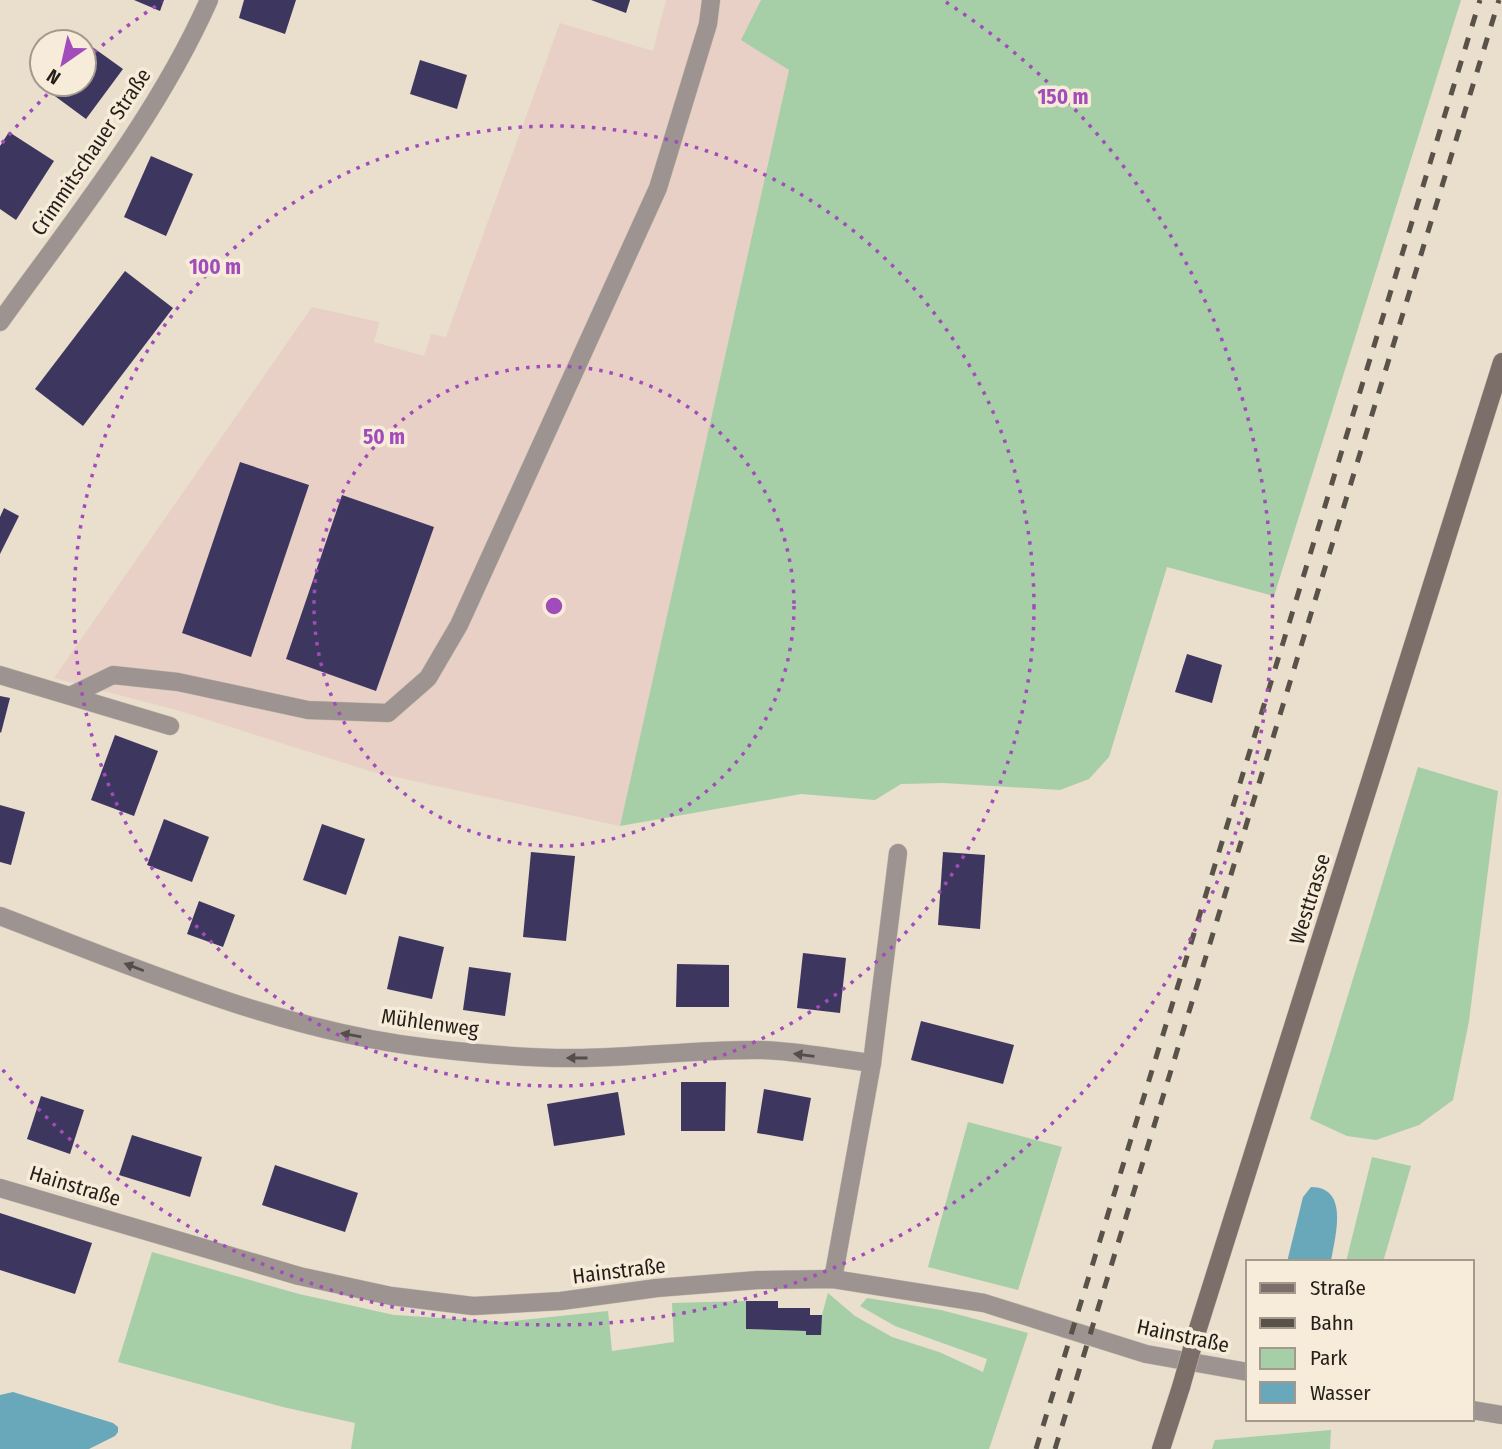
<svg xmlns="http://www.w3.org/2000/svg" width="1502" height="1449" font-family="'Fira Sans Condensed',sans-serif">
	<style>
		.industrial { fill: #e8d0c7 }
		.green { fill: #a6cea7 }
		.water { fill: #69a8ba }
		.building { fill: #3d3760 }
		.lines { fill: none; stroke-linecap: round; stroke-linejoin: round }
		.service-casing { stroke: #c6bcac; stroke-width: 19 }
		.minor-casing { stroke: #c6bcac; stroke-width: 19 }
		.tertiary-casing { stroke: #c6bcac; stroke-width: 19 }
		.secondary-casing { stroke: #c6bcac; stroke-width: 19 }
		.service { stroke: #9d9390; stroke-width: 18 }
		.minor { stroke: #9d9390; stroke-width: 18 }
		.tertiary { stroke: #9d9390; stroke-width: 18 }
		.secondary { stroke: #7c6f6a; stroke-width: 18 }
		.rail { stroke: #595249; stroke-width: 5; stroke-dasharray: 12 12; stroke-linecap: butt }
		.secondary-bridge-casing { stroke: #c6bcac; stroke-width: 19; stroke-linecap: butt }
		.secondary-bridge { stroke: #7c6f6a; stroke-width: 18 }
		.oneway { fill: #544d49 }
		.ring { fill: none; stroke: #a14cba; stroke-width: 3.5; stroke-dasharray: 3.5 7 }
		.labels { text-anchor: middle; stroke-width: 7; stroke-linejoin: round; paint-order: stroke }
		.street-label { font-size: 21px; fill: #241f19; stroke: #f7ebd9 }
		.centre { fill: #a14cba; stroke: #f7ebd9; stroke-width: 3.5 }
		.ring-label { font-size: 21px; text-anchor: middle; font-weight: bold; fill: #a14cba; stroke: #f7ebd9; stroke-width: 7; stroke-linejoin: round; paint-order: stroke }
	</style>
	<rect width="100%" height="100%" fill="#eadecc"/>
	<path class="industrial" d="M 666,0 L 761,0 L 742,40 L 789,70 L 620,826 L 373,772 L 180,711 L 54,678 L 312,307 L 379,322 L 374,342 L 424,356 L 431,334 L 446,337 L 560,23 L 653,51 Z"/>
	<g class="green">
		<path d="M 761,0 L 1461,0 L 1274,596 L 1167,567 L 1109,757 L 1089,779 L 1060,790 L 943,783 L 901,784 L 875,800 L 801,794 L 620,826 L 789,70 L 741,40 Z"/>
		<path d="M 1418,767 L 1498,791 L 1469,1021 L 1453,1100 L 1419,1125 L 1376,1140 L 1347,1136 L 1310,1119 Z"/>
		<path d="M 968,1122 L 1062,1147 L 1018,1290 L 928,1267 Z"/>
		<path d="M 1372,1157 L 1411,1166 L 1383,1262 L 1346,1262 Z"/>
		<path d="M 152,1252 L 299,1294 L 394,1315 L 502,1322 L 608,1311 L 612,1351 L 674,1342 L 672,1303 L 746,1301 L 746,1329 L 806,1331 L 822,1315 L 828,1293 L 855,1316 L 892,1337 L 939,1352 L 983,1372 L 987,1359 L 895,1326 L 860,1306 L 867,1298 L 941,1310 L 1028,1333 L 989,1449 L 351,1449 L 355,1423 L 283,1407 L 118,1362 Z"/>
		<path d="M 1331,1430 L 1330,1449 L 1212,1449 L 1215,1440 Z"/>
	</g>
	<g class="water">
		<path d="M 1311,1187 C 1350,1187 1335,1237 1331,1262 L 1287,1262 L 1303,1197 Z"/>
		<path d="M 13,1392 L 113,1423 L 118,1427 L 118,1432 L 115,1436 L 89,1449 L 0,1449 L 0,1395 Z"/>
	</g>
	<g class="building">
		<path d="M 134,0 L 164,0 L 160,11 Z"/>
		<path d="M 244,0 L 296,0 L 285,34 L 239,18 Z"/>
		<path d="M 591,0 L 630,0 L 626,13 Z"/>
		<path d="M 84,41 L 123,69 L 86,119 L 48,91 L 53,84 L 84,84 Z"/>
		<path d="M 420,60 L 467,75 L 457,109 L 410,94 Z"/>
		<path d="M 9,132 L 54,161 L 16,220 L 0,209 L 0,146 Z"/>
		<path d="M 151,156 L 193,174 L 166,236 L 124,217 Z"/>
		<path d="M 125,271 L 173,308 L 83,426 L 35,389 Z"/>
		<path d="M 240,462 L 309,485 L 251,657 L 182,633 Z"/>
		<path d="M 342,495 L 434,527 L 376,691 L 286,659 Z"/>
		<path d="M 4,508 L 19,516 L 0,554 L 0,517 Z"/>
		<path d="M 1187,654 L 1222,665 L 1212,703 L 1175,692 Z"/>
		<path d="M 0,696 L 10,698 L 1,733 L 0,732 Z"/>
		<path d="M 115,735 L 158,751 L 134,816 L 91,800 Z"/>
		<path d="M 0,805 L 25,812 L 11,865 L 0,862 Z"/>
		<path d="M 164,819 L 209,837 L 192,882 L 147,865 Z"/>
		<path d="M 322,824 L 365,839 L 346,895 L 303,880 Z"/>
		<path d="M 531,852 L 575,856 L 566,941 L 523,937 Z"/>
		<path d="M 943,852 L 985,855 L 980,929 L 938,925 Z"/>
		<path d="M 199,901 L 235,915 L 223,947 L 187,934 Z"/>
		<path d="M 399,936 L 444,947 L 432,999 L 387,989 Z"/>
		<path d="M 803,953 L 846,958 L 840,1013 L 797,1008 Z"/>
		<path d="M 677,964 L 729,965 L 729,1007 L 676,1007 Z"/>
		<path d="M 469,967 L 511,973 L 505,1016 L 463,1010 Z"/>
		<path d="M 921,1021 L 1014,1045 L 1003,1084 L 911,1060 Z"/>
		<path d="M 681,1082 L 726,1082 L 725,1131 L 681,1131 Z"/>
		<path d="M 764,1089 L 811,1098 L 803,1141 L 757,1133 Z"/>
		<path d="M 618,1092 L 625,1135 L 554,1146 L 547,1104 Z"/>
		<path d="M 41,1096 L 84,1110 L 70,1154 L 27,1139 Z"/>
		<path d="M 132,1135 L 202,1157 L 190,1197 L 119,1175 Z"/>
		<path d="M 275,1165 L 358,1193 L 345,1232 L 262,1205 Z"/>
		<path d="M 0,1213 L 92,1243 L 75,1294 L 0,1270 Z"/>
		<path d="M 746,1301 L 778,1301 L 778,1308 L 810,1308 L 810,1315 L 822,1315 L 821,1335 L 806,1335 L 806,1331 L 746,1329 Z"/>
	</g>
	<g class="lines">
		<g class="service-casing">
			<g id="service">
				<path d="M 0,675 L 170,726"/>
				<path d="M 72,695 L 113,675 L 178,682 L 308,710 L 388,713 L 428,678 L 459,625 L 658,188 L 708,24 L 711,0"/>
			</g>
		</g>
		<g class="minor-casing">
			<g id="minor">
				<path d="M 0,916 C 139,969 280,1031 429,1048 C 479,1054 531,1059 582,1058 C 642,1057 702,1049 762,1050 C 798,1051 836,1059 872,1063"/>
				<path d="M 0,1188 L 299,1276 L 391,1296 L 473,1306 L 561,1301 L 657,1288 L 758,1280 L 833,1279 L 984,1303 L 1146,1354 L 1248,1372"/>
				<path d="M 833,1279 L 872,1063 L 898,853"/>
				<path d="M 1472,1410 L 1502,1415"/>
			</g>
		</g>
		<g class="tertiary-casing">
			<path id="tertiary" d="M 0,322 C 74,219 157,117 209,0"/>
		</g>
		<g class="secondary-casing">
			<g id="secondary">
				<path d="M 1195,1338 L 1502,362"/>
				<path d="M 1161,1449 L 1181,1387"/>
			</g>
		</g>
		<use href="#service" class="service"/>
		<use href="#minor" class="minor"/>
		<use href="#tertiary" class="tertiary"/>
		<use href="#secondary" class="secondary"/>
		<g class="rail">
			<path d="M 1036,1449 L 1480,0"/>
			<path d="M 1055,1449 L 1499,0"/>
		</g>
		<g class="secondary-bridge-casing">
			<path id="secondary-bridge" d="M 1181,1387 L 1195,1338"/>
		</g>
		<use href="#secondary-bridge" class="secondary-bridge"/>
	</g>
	<defs><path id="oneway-solid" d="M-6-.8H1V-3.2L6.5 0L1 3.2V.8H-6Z" transform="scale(1.75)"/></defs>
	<g class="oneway">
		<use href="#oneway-solid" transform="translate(134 967) rotate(-159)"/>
		<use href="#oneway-solid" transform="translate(351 1035) rotate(-170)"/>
		<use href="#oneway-solid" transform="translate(804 1055) rotate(-173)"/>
		<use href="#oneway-solid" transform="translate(577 1058) rotate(-180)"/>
	</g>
	<g class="ring">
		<circle cx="554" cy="606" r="240"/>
		<circle cx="554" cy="606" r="480"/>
		<path d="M2 143A720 720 0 0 1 54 88M86 59A720 720 0 0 1 162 2M946 2A720 720 0 1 1 2 1069"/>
	</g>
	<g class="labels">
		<g class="street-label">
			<text transform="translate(91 152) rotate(-56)" y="7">Crimmitschauer Straße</text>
			<text transform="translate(1310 899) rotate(-73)" y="7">Westtrasse</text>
			<text transform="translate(430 1023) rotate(8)" y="7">Mühlenweg</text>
			<text transform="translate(75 1186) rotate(17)" y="7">Hainstraße</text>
			<text transform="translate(619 1271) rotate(-7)" y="7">Hainstraße</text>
			<text transform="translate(1183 1336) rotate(12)" y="7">Hainstraße</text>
		</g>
	</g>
	<circle cx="554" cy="606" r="10" class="centre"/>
	<g class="ring-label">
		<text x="1063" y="104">150 m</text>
		<text x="215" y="274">100 m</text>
		<text x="384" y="444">50 m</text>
	</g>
	<rect x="1246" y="1260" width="228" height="161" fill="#f7ebd9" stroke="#a3998c" stroke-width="2"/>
	<rect x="1260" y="1283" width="35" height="10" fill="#7c6f6a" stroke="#a3998c" stroke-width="2"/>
	<text x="1310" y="1295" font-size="21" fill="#241f19">Straße</text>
	<rect x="1260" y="1318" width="35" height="10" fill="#595249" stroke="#a3998c" stroke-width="2"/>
	<text x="1310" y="1330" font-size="21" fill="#241f19">Bahn</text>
	<rect x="1260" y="1348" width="35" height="21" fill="#a6cea7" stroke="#a3998c" stroke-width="2"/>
	<text x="1310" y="1365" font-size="21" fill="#241f19">Park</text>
	<rect x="1260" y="1382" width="35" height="21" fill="#69a8ba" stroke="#a3998c" stroke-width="2"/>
	<text x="1310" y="1400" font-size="21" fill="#241f19">Wasser</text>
	<g transform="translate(63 63) rotate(214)"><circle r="33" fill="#f7ebd9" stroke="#a3998c" stroke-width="2"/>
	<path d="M0-5L12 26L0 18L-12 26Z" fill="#a14cba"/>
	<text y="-10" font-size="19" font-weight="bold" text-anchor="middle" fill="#241f19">N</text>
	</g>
</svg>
